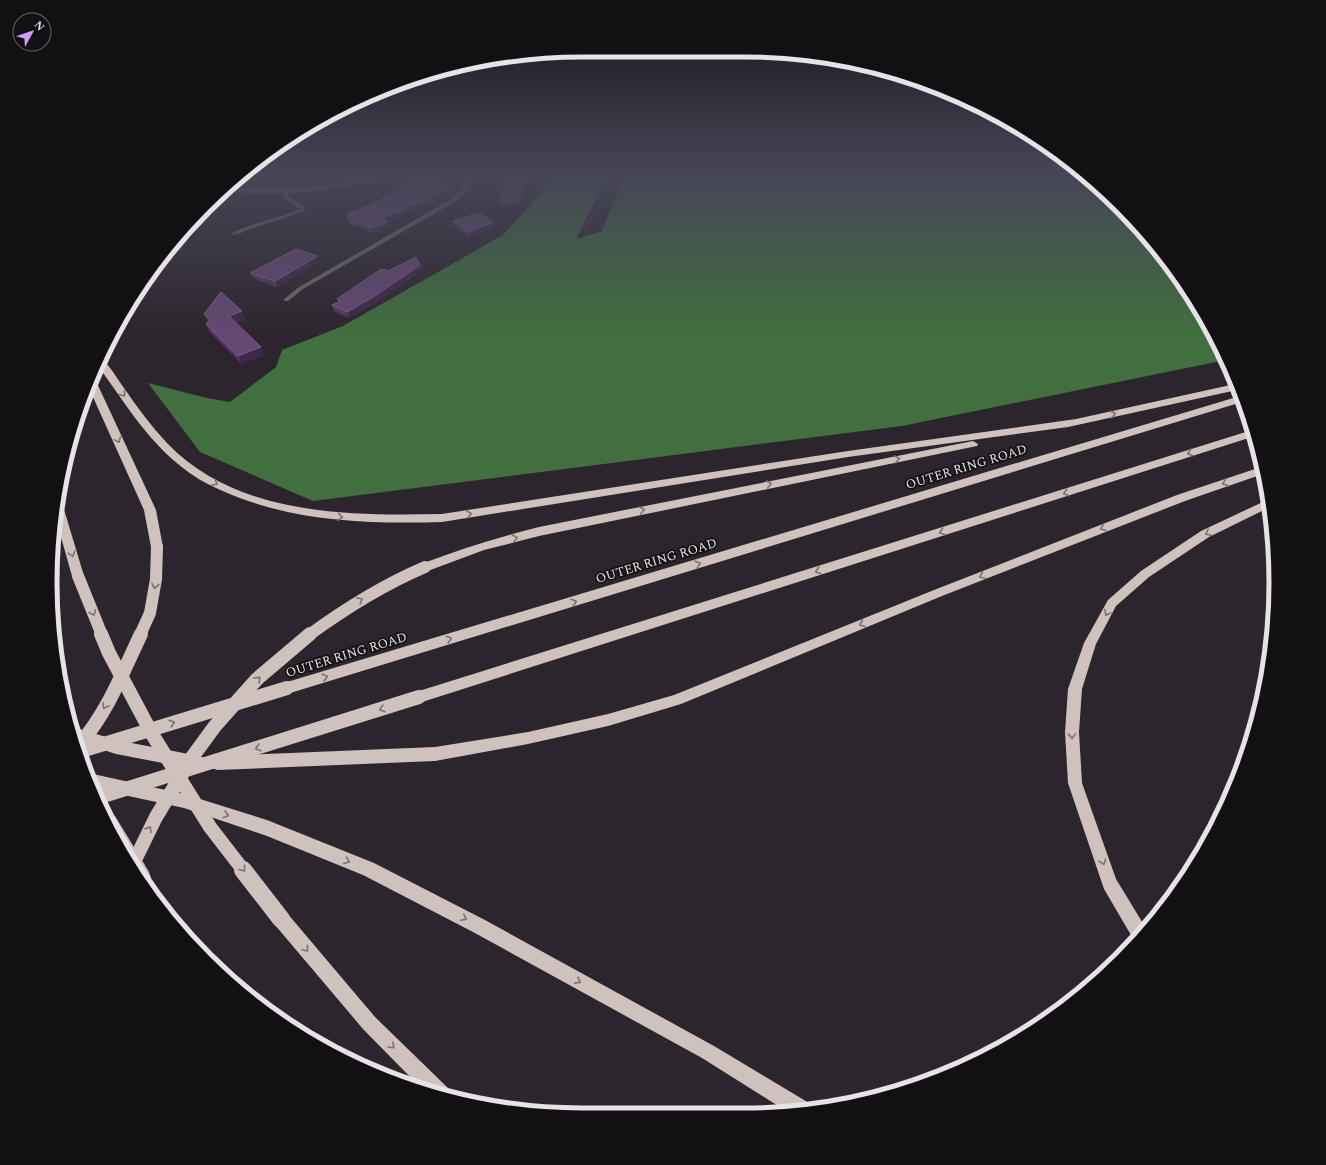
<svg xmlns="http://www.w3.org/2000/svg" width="1326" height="1165" font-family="Spectral,serif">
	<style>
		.forest { fill: #416f3f }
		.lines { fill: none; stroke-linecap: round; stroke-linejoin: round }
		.path { stroke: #686168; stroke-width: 1.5; stroke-dasharray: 1 2; stroke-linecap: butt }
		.lane { fill: #6e6866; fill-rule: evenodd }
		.street { fill: #6e6866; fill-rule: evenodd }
		.highway { fill: #cfc1bc; fill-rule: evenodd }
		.highway-bridge-far2 { stroke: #cfc1bc; stroke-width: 12 }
		.highway-bridge-far1 { stroke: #cfc1bc; stroke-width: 14 }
		.highway-bridge { stroke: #cfc1bc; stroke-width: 18 }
		.wall { fill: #553664 }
		.shaded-wall { fill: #3e2748 }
		.building { fill: #654872; stroke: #796084 }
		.oneway { stroke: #7a7170 }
		.labels { text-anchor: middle; stroke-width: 3.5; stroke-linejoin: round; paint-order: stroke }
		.street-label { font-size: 13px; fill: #e7e2e7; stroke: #131013 }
		.rim { fill: none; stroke: #e7e2e7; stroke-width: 5 }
	</style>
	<rect width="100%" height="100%" fill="#2d252d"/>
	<path class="forest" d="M 558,174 L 608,176 L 576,239 L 602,231 L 623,177 L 637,174 L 1083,174 L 1095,182 L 1166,259 L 1221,347 L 1226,360 L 902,426 L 313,501 L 200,452 L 148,383 L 207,398 L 230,402 L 276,367 L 282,350 L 343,326 L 503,235 Z"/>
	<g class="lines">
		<path class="path" d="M 585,232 L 591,217 L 604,202 L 610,182 L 622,174"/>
		<path class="lane" d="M 283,191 L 287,191 L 289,197 L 305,207 L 304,211 C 287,218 270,222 253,228 C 246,230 239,235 232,235 L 232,233 C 254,222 278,219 300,209 L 285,199 Z"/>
		<g class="street">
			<path d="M 382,174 L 389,174 C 381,179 369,181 360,183 C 317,193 266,197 223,191 L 226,188 C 279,190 331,190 382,174 Z"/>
			<path d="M 463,174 L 469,174 C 473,188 463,196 453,203 L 303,289 L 288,301 L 284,301 L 284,299 L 299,287 L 453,198 C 461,191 467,185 463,174 Z"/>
		</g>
		<g class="highway">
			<path d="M 102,360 C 110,365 118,380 124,388 C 137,407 151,426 167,443 C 237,516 349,516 442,514 L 848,451 L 1076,419 L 1235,384 L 1237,390 L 1068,427 L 848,457 L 442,522 C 368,524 294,522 225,492 C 208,485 192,476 178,464 C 145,437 123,400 98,366 Z"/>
			<path d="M 92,377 L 95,379 L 156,510 L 163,547 L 161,550 L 157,551 L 153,550 L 151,547 L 144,510 L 88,386 Z"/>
			<path d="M 1240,396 L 1242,402 L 287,694 L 282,692 L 280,688 L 282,684 L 287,682 Z"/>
			<path d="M 1252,430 L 1255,436 L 419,703 L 414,701 L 412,697 L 414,693 L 419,691 Z"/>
			<path d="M 973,441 L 978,444 L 977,446 L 539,536 L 484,550 L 425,572 L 421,570 L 419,567 L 421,564 C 460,549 499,537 539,527 Z"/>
			<path d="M 1261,467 L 1263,474 L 1185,501 L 942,596 L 681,704 L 608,726 L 528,744 L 435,761 L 217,770 L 212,768 L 210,763 L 212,758 L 217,756 L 435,747 L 528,732 L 608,714 L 674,695 L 934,590 L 1177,495 Z"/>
			<path d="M 1267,500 L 1268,508 L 1209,537 L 1149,577 L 1116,606 L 1096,644 L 1082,689 L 1079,732 L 1082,783 L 1116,879 L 1147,930 L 1135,942 L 1104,889 L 1068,783 L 1065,732 L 1068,689 L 1084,643 L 1108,600 L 1141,571 L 1201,531 Z"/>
			<path d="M 59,502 L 62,503 L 63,506 L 84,576 L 82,579 L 78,581 L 74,579 L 72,576 L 57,523 Z"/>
			<path d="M 71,727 L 73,727 L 116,740 L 199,756 L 204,758 L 206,763 L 204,768 L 199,770 L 116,754 L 76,741 Z"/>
			<path d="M 93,774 L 184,794 L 267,820 L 374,863 L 485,920 L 714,1046 L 809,1103 L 811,1108 L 788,1112 L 702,1058 L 473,932 L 363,875 L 267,836 L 184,808 L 96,789 L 91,775 Z"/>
			<path d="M 110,814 L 115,816 L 149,872 L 151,878 L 149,884 L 147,884 L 121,849 L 107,815 Z"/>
			<path d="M 281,911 L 287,913 L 375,1017 L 448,1088 L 450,1095 L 449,1098 L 421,1088 L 363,1029 L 275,925 L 273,919 L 275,913 Z"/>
		</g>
		<g class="highway-bridge-far2">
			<path d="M 78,576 L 102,635"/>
			<path d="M 140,635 L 150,613 L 156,579 L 157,547"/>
			<path d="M 309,635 C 346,608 383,585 425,567"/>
		</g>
		<g class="highway-bridge-far1">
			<path d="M 101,634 L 109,653 L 152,734 L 210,827 L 244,871"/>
			<path d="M 79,745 C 107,713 123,672 141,634"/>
			<path d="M 81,751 L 287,688"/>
			<path d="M 100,797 L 419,697"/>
			<path d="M 133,864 L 156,817 L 193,756 L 215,726 L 257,679 L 310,634"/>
		</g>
		<path class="highway-bridge" d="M 243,870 L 281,919"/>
	</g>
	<g class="wall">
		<path d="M 526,177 L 526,182 L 519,205 L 501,205 L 500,200 Z"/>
		<path d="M 452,192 L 436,201 L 388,222 L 389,227 L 373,233 L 349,223 L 347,218 L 348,217 L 347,214 Z"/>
		<path d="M 453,221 L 494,228 L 470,237 L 455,227 Z"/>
		<path d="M 318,256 L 320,261 L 277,287 L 253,278 L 250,273 Z"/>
		<path d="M 420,265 L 422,270 L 377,302 L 349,318 L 334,311 L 332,305 L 338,302 L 337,299 L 388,271 Z"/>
		<path d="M 204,314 L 246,319 L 236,323 L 264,355 L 242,364 L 210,332 L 206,324 L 208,322 Z"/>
	</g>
	<g class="shaded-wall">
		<path d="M 526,177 L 526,182 L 519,205 L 519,200 Z"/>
		<path d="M 451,186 L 452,192 L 436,201 L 388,222 L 389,227 L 373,233 L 372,228 L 382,218 Z"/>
		<path d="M 493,222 L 494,228 L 470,237 L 469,232 Z"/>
		<path d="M 318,256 L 320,261 L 277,287 L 275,281 Z"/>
		<path d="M 420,265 L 422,270 L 377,302 L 349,318 L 347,312 Z"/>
		<path d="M 242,311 L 246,319 L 233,324 L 229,316 Z"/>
		<path d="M 261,347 L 264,355 L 242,364 L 238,356 Z"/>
	</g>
	<g class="building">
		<path d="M 512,175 L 526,177 L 519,200 L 500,200 L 507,181 Z"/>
		<path d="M 419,178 L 451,186 L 435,196 L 382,218 L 388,222 L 372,228 L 347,218 L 350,216 L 347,214 L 370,205 Z"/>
		<path d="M 479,213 L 493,222 L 469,232 L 453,221 Z"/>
		<path d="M 296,249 L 318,256 L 275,281 L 250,273 Z"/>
		<path d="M 416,257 L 420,265 L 375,296 L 347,312 L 332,305 L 341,301 L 337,299 L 381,269 L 388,271 Z"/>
		<path d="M 221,292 L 242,311 L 229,316 L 261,347 L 238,356 L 206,324 L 210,319 L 204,314 Z"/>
	</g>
	<defs><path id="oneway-chevron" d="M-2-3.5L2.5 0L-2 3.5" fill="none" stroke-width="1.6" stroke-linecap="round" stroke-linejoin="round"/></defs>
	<g class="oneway">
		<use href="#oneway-chevron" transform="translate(123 394) rotate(53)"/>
		<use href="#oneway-chevron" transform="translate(1113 414) rotate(-12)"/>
		<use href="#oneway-chevron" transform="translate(118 440) rotate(66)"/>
		<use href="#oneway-chevron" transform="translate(1190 453) rotate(162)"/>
		<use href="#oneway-chevron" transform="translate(897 459) rotate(-11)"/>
		<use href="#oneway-chevron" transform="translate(215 483) rotate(27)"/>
		<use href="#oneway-chevron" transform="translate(1225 483) rotate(161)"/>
		<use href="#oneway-chevron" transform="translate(769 484) rotate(-12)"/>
		<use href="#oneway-chevron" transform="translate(1066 493) rotate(162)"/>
		<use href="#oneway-chevron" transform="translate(642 510) rotate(-12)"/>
		<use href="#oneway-chevron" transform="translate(469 514) rotate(-9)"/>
		<use href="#oneway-chevron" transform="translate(340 517) rotate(6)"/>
		<use href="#oneway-chevron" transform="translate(1103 528) rotate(159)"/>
		<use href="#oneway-chevron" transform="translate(942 532) rotate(162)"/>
		<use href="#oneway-chevron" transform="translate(1208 533) rotate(152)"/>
		<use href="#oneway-chevron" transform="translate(515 538) rotate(-14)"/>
		<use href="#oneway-chevron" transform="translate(72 554) rotate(74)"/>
		<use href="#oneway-chevron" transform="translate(698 564) rotate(-17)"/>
		<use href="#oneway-chevron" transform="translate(818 571) rotate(162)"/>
		<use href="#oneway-chevron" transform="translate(982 576) rotate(159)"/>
		<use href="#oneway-chevron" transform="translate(155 586) rotate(101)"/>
		<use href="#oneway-chevron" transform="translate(360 600) rotate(-31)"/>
		<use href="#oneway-chevron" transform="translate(574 602) rotate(-17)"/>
		<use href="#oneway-chevron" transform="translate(93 613) rotate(68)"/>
		<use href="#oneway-chevron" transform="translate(1107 613) rotate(118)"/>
		<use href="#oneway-chevron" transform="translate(862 624) rotate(158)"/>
		<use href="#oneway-chevron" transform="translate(449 639) rotate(-17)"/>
		<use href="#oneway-chevron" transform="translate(325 677) rotate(-17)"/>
		<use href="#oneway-chevron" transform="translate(258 679) rotate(-47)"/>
		<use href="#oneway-chevron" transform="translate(105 706) rotate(121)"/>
		<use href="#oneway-chevron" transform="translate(382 709) rotate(162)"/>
		<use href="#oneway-chevron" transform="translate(172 723) rotate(-17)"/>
		<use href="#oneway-chevron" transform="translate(1072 736) rotate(88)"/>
		<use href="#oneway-chevron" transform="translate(258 748) rotate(163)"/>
		<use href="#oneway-chevron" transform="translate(226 815) rotate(18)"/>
		<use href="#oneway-chevron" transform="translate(149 829) rotate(-60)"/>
		<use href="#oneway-chevron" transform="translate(347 861) rotate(22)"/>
		<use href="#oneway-chevron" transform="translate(1103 862) rotate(71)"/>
		<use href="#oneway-chevron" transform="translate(243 869) rotate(53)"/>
		<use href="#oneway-chevron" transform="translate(464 918) rotate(27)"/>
		<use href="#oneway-chevron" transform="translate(306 949) rotate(50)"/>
		<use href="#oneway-chevron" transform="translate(578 981) rotate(29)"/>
		<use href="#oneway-chevron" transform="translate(392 1046) rotate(45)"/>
	</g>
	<linearGradient id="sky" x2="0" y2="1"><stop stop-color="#191419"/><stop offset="0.52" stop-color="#464657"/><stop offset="1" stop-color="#464657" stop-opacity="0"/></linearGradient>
	<rect width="1326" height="337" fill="url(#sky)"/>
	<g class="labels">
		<g class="street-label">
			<text transform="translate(966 466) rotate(-17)" y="5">OUTER RING ROAD</text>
			<text transform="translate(656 560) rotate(-17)" y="5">OUTER RING ROAD</text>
			<text transform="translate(346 654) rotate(-17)" y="5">OUTER RING ROAD</text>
		</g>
	</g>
	<path d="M0 0H1326V1165H0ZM582 57H744A525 525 0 0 1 1269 582V583A525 525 0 0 1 744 1108H582A525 525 0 0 1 57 583V582A525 525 0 0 1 582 57Z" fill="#131013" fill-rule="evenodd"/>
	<path class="rim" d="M582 57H744A525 525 0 0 1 1269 582V583A525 525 0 0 1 744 1108H582A525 525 0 0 1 57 583V582A525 525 0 0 1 582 57Z"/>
	<g transform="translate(32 32) rotate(50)"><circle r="19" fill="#131013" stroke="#686468"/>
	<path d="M0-3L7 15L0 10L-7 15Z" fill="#d29dfd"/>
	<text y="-6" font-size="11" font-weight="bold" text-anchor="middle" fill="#e7e2e7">N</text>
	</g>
</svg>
